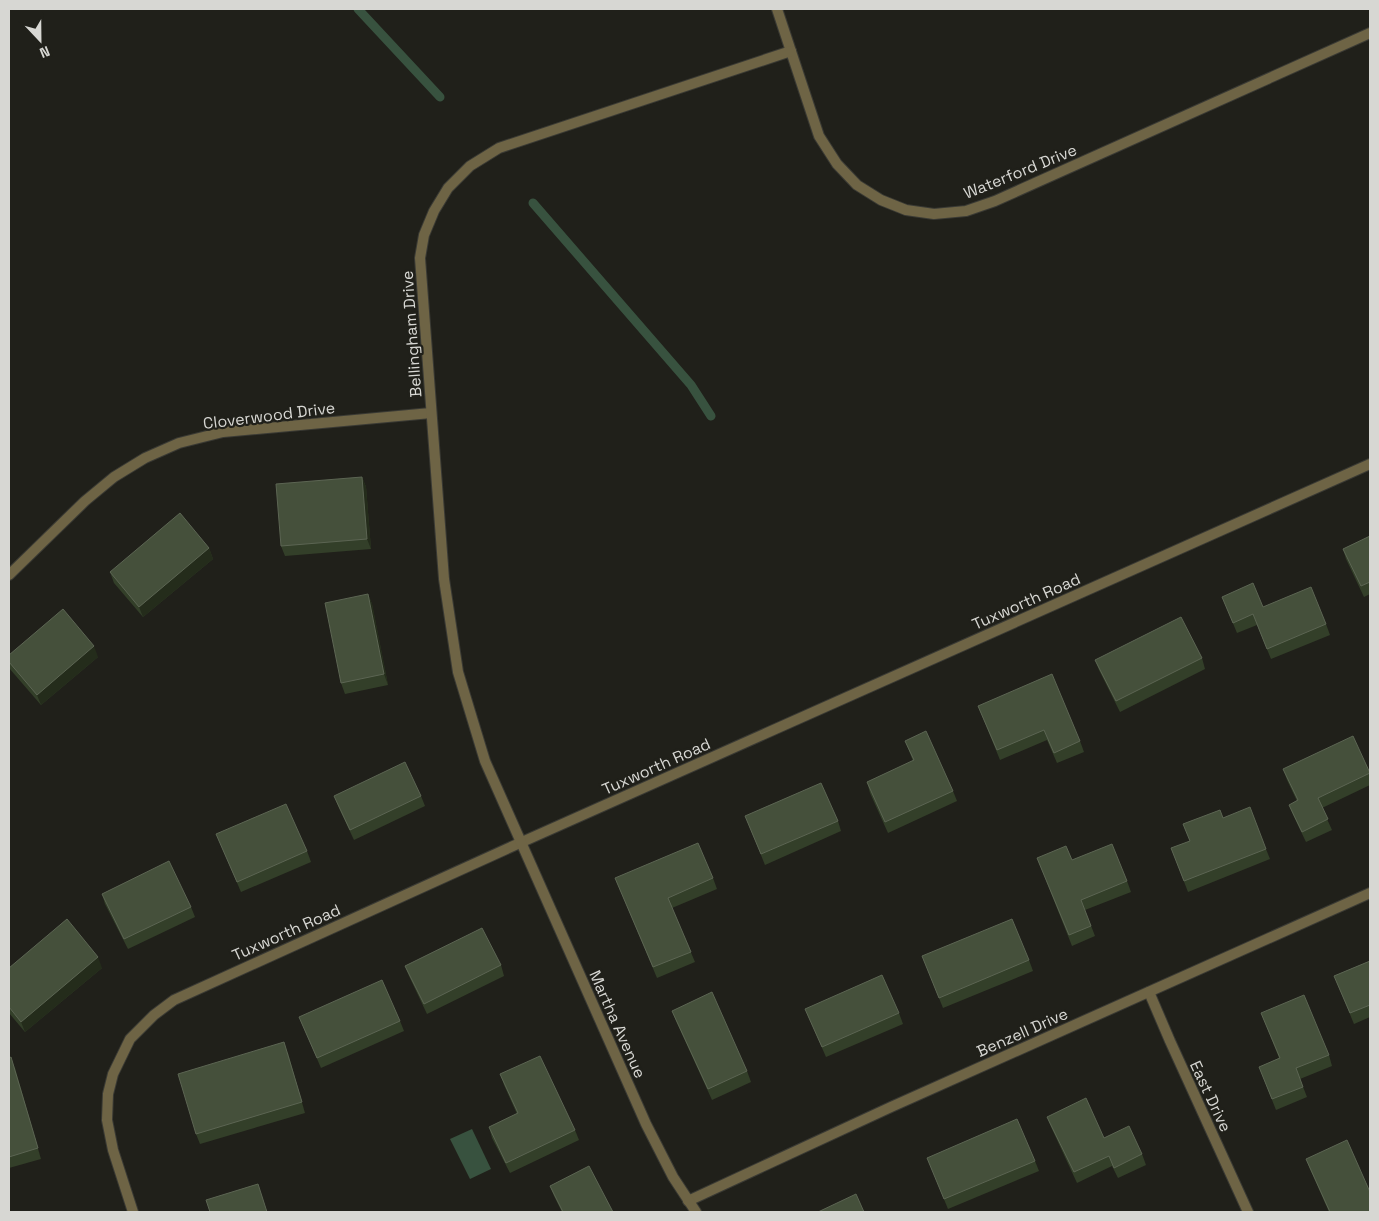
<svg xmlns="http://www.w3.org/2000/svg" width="1379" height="1221" font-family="'Space Grotesk',sans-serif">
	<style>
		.water { fill: #38523f }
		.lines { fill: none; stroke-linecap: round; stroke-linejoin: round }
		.stream { stroke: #38523f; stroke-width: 9 }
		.street-casing { stroke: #3a3a34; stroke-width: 12 }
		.street { stroke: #6e6445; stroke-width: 10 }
		.wall { fill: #333f29 }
		.shaded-wall { fill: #242c1b }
		.building { fill: #45503b; stroke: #5c6553 }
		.labels { text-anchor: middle; stroke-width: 4.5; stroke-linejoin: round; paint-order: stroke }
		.street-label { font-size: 16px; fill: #d7d7d3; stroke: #20201a }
	</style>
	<rect width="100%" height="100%" fill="#20201a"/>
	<path class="water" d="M 472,1129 L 491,1169 L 470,1179 L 450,1139 Z"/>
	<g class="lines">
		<g class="stream">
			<path d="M 358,9 L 440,97"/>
			<path d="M 533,203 L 691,385 L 711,416"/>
		</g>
		<g class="street-casing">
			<g id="street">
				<path d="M 777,9 L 819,136 L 837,164 L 857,185 L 881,200 L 906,210 L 934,214 L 966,211 L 995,201 L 1370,33"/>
				<path d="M 9,575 L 85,501 L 114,477 L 145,458 L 179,443 L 223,432 L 431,413"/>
				<path d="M 1149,992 L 1170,1041 L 1248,1212"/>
				<path d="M 688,1201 L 891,1107 L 1370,893"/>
				<path d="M 133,1212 L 113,1150 L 107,1120 L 108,1094 L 113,1074 L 130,1039 L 154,1015 L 174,1000 L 522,842 L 1370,464"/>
				<path d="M 696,1212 L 673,1177 L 646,1124 L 485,761 L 458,672 L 444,579 L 420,258 L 424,235 L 434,211 L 448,188 L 470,166 L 499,148 L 791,51"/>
			</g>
		</g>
		<use href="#street" class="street"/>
	</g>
	<g class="wall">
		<path d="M 362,477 L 366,487 L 371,549 L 285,556 L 281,546 Z"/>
		<path d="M 1370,536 L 1370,594 L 1364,597 L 1346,559 L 1343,549 Z"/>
		<path d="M 209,548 L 213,559 L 143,617 L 114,583 L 110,572 Z"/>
		<path d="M 368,594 L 372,604 L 388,685 L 345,694 L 341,683 Z"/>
		<path d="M 1222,597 L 1263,607 L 1326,624 L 1330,635 L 1271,659 L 1257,625 L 1237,633 Z"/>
		<path d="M 98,657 L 41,705 L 9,668 L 9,662 Z"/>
		<path d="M 1202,658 L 1205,669 L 1120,712 L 1099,670 L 1095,660 Z"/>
		<path d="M 978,706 L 1080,741 L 1084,752 L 1057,763 L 1047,740 L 1000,760 Z"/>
		<path d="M 905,741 L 953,791 L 957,801 L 888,833 L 870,793 L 867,782 L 913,761 Z"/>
		<path d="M 1283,769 L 1370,773 L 1370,785 L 1322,808 L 1332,830 L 1306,842 L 1293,815 L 1289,805 L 1297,801 L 1287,780 Z"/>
		<path d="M 334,796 L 421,796 L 425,806 L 354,840 L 338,806 Z"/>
		<path d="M 745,816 L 838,821 L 841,831 L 765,865 Z"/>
		<path d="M 1223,818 L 1266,849 L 1270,859 L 1188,892 L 1171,848 L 1190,841 L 1183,824 Z"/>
		<path d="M 216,834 L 307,851 L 311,862 L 241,892 Z"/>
		<path d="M 1037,858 L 1072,860 L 1127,881 L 1131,892 L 1085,910 L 1095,936 L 1072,946 Z"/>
		<path d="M 615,878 L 713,878 L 717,889 L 672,908 L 695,962 L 657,978 Z"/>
		<path d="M 102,894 L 191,907 L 195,917 L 128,949 L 105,904 Z"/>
		<path d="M 922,956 L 1029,960 L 1033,971 L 943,1008 Z"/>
		<path d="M 1370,961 L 1370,1017 L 1354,1024 L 1334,976 Z"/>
		<path d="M 501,965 L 504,976 L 427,1014 L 409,976 L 405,966 Z"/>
		<path d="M 9,968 L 102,968 L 25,1032 L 9,1013 Z"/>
		<path d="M 805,1009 L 899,1013 L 903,1024 L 826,1057 Z"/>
		<path d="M 672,1011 L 747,1071 L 751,1082 L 712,1100 L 676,1021 Z"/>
		<path d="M 1261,1013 L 1329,1055 L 1332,1066 L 1300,1079 L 1307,1097 L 1276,1110 L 1259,1067 L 1279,1058 Z"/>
		<path d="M 299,1017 L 400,1021 L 404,1031 L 321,1068 Z"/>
		<path d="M 288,1053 L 305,1113 L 200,1144 L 196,1134 Z"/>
		<path d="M 9,1058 L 15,1068 L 41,1159 L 9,1168 Z"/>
		<path d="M 500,1074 L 575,1130 L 579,1140 L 510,1173 L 492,1138 L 489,1127 L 517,1114 L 504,1085 Z"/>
		<path d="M 1047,1117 L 1104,1138 L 1142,1154 L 1146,1165 L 1118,1178 L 1112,1166 L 1077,1183 L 1051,1127 Z"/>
		<path d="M 927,1158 L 1035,1161 L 1039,1171 L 948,1209 Z"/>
		<path d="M 1306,1159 L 1370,1212 L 1329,1212 L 1310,1169 Z"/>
		<path d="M 550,1186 L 613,1212 L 562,1212 L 554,1196 Z"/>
	</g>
	<g class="shaded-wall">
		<path d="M 362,477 L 366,487 L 371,549 L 367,539 Z"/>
		<path d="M 209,548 L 213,559 L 143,617 L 139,607 Z"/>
		<path d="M 368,594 L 372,604 L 388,685 L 384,674 Z"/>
		<path d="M 94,646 L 98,657 L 41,705 L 37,695 Z"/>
		<path d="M 98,957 L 102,968 L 25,1032 L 21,1022 Z"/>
		<path d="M 284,1042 L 288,1053 L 305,1113 L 302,1102 Z"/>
		<path d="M 11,1057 L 15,1068 L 41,1159 L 38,1148 Z"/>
	</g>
	<g class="building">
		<path d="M 362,477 L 367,539 L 281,546 L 276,484 Z"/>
		<path d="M 180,513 L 209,548 L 139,607 L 110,572 Z"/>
		<path d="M 1370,536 L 1370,582 L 1361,586 L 1343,549 Z"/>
		<path d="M 1253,583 L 1263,607 L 1311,587 L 1326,624 L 1267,649 L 1253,614 L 1233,623 L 1222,597 Z"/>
		<path d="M 368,594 L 384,674 L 341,683 L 325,603 Z"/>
		<path d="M 63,609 L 94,646 L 37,695 L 9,662 L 9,655 Z"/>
		<path d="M 1181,617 L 1202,658 L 1116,701 L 1095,660 Z"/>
		<path d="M 1052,674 L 1080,741 L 1054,753 L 1044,730 L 997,750 L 978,706 Z"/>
		<path d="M 926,731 L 953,791 L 885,822 L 867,782 L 914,760 L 905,741 Z"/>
		<path d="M 1353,736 L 1370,773 L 1318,798 L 1328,819 L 1302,832 L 1289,805 L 1298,800 L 1283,769 Z"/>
		<path d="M 405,762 L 421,796 L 350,830 L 334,796 Z"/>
		<path d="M 821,783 L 838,821 L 761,854 L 745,816 Z"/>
		<path d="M 286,804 L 307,851 L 237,882 L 216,834 Z"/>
		<path d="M 1250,807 L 1266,849 L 1184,881 L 1171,848 L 1190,841 L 1183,824 L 1220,810 L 1223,818 Z"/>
		<path d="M 698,843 L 713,878 L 668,898 L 691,952 L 653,967 L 615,878 Z"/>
		<path d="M 1112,844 L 1127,881 L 1081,900 L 1091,926 L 1069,935 L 1037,858 L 1066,846 L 1072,860 Z"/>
		<path d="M 169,861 L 191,907 L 124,939 L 102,894 Z"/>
		<path d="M 67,919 L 98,957 L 21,1022 L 9,1007 L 9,968 Z"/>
		<path d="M 1012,919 L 1029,960 L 939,998 L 922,956 Z"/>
		<path d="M 482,928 L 501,965 L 424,1004 L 405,966 Z"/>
		<path d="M 1370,961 L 1370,1005 L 1350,1013 L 1334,976 Z"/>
		<path d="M 882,975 L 899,1013 L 822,1047 L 805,1009 Z"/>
		<path d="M 382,980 L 400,1021 L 317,1058 L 299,1017 Z"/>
		<path d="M 712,992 L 747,1071 L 708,1089 L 672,1011 Z"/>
		<path d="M 1304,995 L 1329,1055 L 1296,1068 L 1303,1087 L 1272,1099 L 1259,1067 L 1280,1058 L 1261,1013 Z"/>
		<path d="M 284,1042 L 302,1102 L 196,1134 L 178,1074 Z"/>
		<path d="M 540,1056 L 575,1130 L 506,1163 L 489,1127 L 518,1113 L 500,1074 Z"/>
		<path d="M 11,1057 L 38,1148 L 9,1157 L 9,1058 Z"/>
		<path d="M 1086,1098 L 1104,1138 L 1129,1126 L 1142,1154 L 1114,1168 L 1109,1156 L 1074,1172 L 1047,1117 Z"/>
		<path d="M 1017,1119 L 1035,1161 L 944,1199 L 927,1158 Z"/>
		<path d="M 1347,1140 L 1370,1192 L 1370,1212 L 1330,1212 L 1306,1159 Z"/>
		<path d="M 589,1166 L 613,1212 L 563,1212 L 550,1186 Z"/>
		<path d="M 258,1184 L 267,1212 L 210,1212 L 206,1200 Z"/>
		<path d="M 856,1194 L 864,1212 L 818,1212 Z"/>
	</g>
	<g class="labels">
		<g class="street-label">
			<text transform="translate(1020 171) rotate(-22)" y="6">Waterford Drive</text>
			<text transform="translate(411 334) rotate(-94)" y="6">Bellingham Drive</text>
			<text transform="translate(269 415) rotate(-7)" y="6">Cloverwood Drive</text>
			<text transform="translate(1026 601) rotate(-24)" y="6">Tuxworth Road</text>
			<text transform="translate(656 766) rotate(-24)" y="6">Tuxworth Road</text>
			<text transform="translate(286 932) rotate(-24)" y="6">Tuxworth Road</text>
			<text transform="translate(618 1024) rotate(66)" y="6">Martha Avenue</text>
			<text transform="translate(1022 1032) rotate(-24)" y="6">Benzell Drive</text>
			<text transform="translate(1211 1096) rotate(65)" y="6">East Drive</text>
		</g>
	</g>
	<rect width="1379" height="1221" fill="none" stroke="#d7d7d3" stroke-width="20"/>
	<g transform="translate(40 40) rotate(158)" stroke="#20201a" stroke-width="4" paint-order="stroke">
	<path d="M0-4L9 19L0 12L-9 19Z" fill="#d7d7d3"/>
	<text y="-8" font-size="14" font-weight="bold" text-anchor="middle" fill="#d7d7d3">N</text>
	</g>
</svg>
